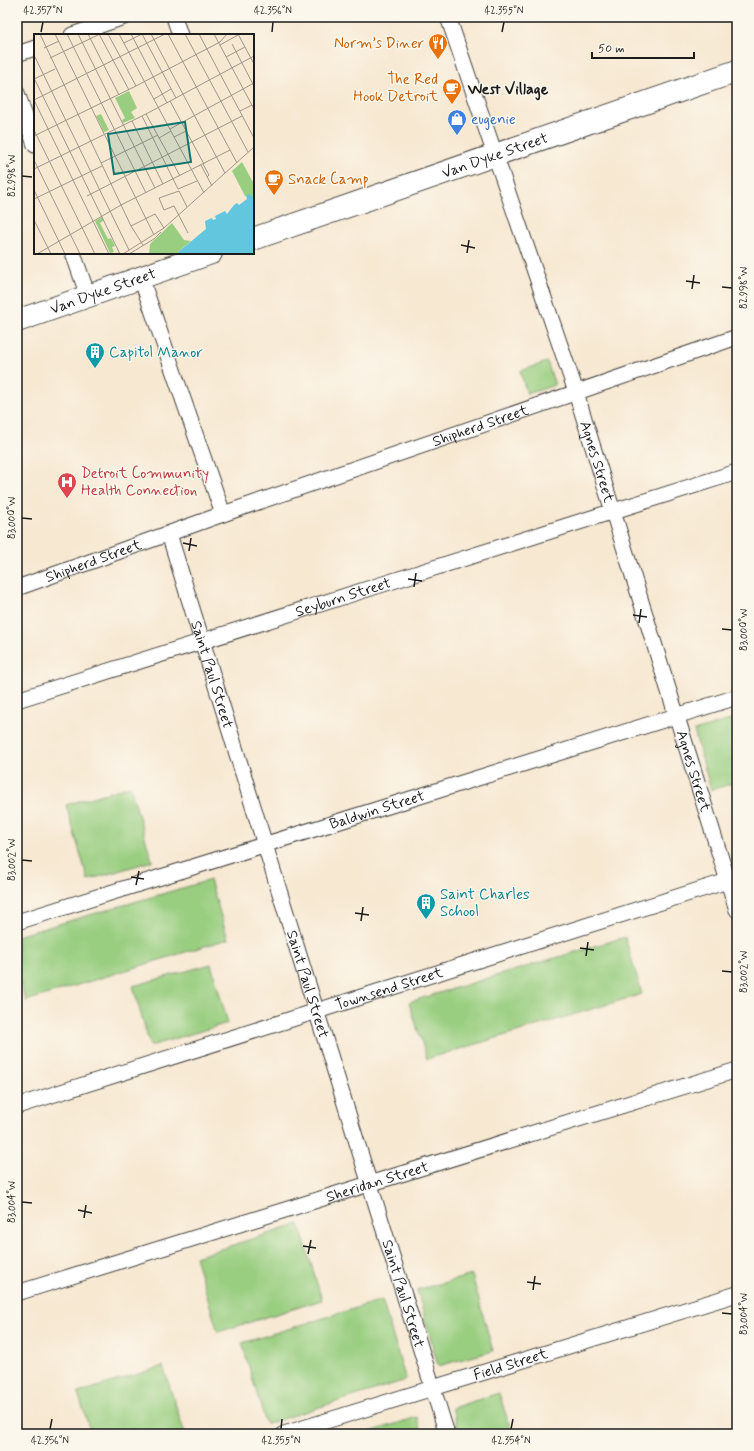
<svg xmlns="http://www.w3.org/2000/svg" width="754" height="1451" font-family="Mynerve,sans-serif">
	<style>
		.green { fill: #99ce80; stroke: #5a754e }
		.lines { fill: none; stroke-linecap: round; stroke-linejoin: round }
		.minor-casing { stroke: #3d3b37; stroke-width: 17 }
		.secondary-casing { stroke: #3d3b37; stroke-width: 24 }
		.minor { stroke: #fff; stroke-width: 15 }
		.secondary { stroke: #fff; stroke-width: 22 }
		.ticks { fill: none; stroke: #1c1c1c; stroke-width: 1.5 }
		.labels { text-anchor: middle; stroke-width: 3; stroke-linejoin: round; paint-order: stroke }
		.food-label { font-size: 15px; fill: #c56008; stroke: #fbf7ec; text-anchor: end }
		.shop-label { font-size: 15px; fill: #366cbe; stroke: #fbf7ec; text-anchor: start }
		.street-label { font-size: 15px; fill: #1c1c1c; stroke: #fbf7ec }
		.culture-label { font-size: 15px; fill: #0d838f; stroke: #fbf7ec; text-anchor: start }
		.health-label { font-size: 15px; fill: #be3a42; stroke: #fbf7ec; text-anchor: start }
		.neighbourhood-label { font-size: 16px; font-weight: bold; fill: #1c1c1c; stroke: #fbf7ec }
		.inset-road { fill: none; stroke: #9f9689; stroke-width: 1 }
		.view { fill: #0f766e; fill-opacity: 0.15; stroke: #0f766e; stroke-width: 2 }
		.inset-edge { fill: none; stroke: #1c1c1c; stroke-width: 2 }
		.neatline { fill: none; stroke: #1c1c1c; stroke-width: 1.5 }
		.ticks-label { font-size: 10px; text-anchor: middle; fill: #1c1c1c }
	</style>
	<rect width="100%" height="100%" fill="#fbf7ec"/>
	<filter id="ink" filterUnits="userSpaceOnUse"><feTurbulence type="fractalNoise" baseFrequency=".025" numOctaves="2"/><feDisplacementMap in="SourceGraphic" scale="8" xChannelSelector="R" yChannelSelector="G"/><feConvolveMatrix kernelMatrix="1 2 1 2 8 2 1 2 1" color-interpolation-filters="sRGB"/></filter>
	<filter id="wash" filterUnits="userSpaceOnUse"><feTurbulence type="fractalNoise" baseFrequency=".012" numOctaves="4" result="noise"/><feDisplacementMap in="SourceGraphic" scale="16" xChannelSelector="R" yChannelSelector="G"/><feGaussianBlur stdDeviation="0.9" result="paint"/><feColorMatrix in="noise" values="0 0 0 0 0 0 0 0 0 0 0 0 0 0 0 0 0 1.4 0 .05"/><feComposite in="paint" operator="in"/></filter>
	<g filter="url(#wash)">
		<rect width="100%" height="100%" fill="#f7e8d2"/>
		<g class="green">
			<path d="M 547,362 L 555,385 L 527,394 L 520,371 Z"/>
			<path d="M 737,718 L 737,782 L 711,790 L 694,731 Z"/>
			<path d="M 130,786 L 152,861 L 88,880 L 66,805 Z"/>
			<path d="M 210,880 L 228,939 L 26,1001 L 17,975 L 17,936 Z"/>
			<path d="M 625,937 L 642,994 L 427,1059 L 409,1002 Z"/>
			<path d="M 211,964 L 228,1023 L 150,1046 L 133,986 Z"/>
			<path d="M 299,1224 L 322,1300 L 218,1332 L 195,1257 Z"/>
			<path d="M 472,1275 L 493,1351 L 438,1366 L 417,1290 Z"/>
			<path d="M 382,1300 L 406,1380 L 266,1424 L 242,1343 Z"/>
			<path d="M 163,1366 L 185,1434 L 91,1434 L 78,1393 Z"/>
			<path d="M 499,1393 L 512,1434 L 460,1434 L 452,1408 Z"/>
			<path d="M 417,1417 L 422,1434 L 367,1434 L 367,1433 Z"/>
		</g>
	</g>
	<g filter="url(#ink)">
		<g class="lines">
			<g class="minor-casing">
				<g id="minor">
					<path d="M 174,17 L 180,35"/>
					<path id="s1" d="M 448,17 L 573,383 L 737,910"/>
					<path d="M 72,35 L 124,17"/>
					<path d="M 17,54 L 35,48"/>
					<path d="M 17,93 L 35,145"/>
					<path d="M 73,253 L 88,296"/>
					<path d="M 141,278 L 223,514"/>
					<path id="s2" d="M 169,534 L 447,1434"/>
					<path id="s3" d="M 17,588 L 223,514 L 737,337"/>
					<path id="s4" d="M 17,700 C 258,626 496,546 737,472"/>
					<path id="s5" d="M 17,922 L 737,697"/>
					<path id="s6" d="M 17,1106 L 737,878"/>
					<path id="s7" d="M 17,1293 L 737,1070"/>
					<path id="s8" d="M 284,1434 L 737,1294"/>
				</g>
			</g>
			<g class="secondary-casing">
				<g id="secondary">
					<path id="s9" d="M 253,239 L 737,71"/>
					<path id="s10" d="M 17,321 L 211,253"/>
				</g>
			</g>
			<use href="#minor" class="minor"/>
			<use href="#secondary" class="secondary"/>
		</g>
	</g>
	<path class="ticks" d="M 41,32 L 43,22M 272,32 L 273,22M 502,32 L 504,22M 22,176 L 32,177M 461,245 L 475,248M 467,253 L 469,240M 686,281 L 700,283M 722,287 L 732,288M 692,289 L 694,275M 22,518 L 32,519M 183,543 L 197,546M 189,551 L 191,538M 408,579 L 422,581M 414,587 L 416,573M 633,615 L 647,617M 639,623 L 641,609M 722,629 L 732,630M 22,860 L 32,861M 131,877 L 144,879M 136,885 L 139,871M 355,913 L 369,915M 361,921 L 363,907M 580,948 L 594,950M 586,956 L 588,942M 722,971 L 732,972M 22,1202 L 32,1203M 78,1210 L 92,1213M 84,1218 L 86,1205M 303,1246 L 316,1248M 308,1254 L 311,1240M 527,1282 L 541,1284M 533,1290 L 535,1276M 722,1313 L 732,1314M 50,1429 L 52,1419M 281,1429 L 282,1419M 511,1429 L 513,1419"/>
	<defs>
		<g id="restaurant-pin" transform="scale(1)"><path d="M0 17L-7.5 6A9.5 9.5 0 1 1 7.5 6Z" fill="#e8710a" stroke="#fbf7ec"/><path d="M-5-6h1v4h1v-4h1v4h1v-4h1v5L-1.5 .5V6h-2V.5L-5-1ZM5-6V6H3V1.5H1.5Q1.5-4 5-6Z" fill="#fff"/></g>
		<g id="cafe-pin" transform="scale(1)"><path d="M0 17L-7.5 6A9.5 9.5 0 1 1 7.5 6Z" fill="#e8710a" stroke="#fbf7ec"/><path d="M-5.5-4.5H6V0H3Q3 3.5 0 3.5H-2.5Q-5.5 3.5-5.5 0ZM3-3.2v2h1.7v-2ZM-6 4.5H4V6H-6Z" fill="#fff"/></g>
		<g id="shop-pin" transform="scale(1)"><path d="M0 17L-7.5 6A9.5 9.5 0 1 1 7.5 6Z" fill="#3f7fe0" stroke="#fbf7ec"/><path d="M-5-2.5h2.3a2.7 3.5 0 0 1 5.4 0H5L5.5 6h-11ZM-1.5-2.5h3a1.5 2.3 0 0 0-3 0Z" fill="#fff"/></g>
		<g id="building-pin" transform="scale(1)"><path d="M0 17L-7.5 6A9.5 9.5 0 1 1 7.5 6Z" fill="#0f9aa8" stroke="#fbf7ec"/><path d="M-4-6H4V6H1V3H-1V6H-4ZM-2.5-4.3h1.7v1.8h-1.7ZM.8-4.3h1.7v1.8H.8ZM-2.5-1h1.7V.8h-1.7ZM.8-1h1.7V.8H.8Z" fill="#fff"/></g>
		<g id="hospital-pin" transform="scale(1)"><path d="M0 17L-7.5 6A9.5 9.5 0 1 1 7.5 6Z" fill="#e0444e" stroke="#fbf7ec"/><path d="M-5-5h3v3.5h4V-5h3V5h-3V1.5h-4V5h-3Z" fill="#fff"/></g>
	</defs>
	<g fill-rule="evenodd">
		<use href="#restaurant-pin" x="438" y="43"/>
		<use href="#cafe-pin" x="452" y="88"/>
		<use href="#shop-pin" x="457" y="119"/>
		<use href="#cafe-pin" x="274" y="179"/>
		<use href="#building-pin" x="95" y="352"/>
		<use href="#hospital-pin" x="67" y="482"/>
		<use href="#building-pin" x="426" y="903"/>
	</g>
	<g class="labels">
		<g class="food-label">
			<text x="424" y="48">Norm’s Diner</text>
			<text x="438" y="84">The Red<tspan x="438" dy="17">Hook Detroit</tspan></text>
			<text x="288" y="184" text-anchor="start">Snack Camp</text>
		</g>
		<g class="shop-label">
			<text x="471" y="124">eugenie</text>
		</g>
		<g class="street-label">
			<text dy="5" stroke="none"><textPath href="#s9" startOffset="256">Van Dyke Street</textPath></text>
			<text dy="5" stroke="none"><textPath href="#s10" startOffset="91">Van Dyke Street</textPath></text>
			<text dy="5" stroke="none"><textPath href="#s3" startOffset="491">Shipherd Street</textPath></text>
			<text dy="5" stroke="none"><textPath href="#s1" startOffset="469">Agnes Street</textPath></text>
			<text dy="5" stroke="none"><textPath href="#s3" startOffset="81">Shipherd Street</textPath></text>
			<text dy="5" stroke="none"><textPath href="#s4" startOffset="342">Seyburn Street</textPath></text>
			<text dy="5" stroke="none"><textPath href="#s2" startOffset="147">Saint Paul Street</textPath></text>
			<text dy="5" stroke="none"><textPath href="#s1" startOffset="793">Agnes Street</textPath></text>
			<text dy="5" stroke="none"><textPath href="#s5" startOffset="377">Baldwin Street</textPath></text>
			<text dy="5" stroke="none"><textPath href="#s2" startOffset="471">Saint Paul Street</textPath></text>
			<text dy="5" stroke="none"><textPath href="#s6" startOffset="390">Townsend Street</textPath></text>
			<text dy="5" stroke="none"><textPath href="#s7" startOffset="377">Sheridan Street</textPath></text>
			<text dy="5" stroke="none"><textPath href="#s2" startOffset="795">Saint Paul Street</textPath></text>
			<text dy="5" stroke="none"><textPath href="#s8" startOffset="237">Field Street</textPath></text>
		</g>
		<g class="culture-label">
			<text x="109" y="357">Capitol Manor</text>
			<text x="440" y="899">Saint Charles<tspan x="440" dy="17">School</tspan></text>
		</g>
		<g class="health-label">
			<text x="81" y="478">Detroit Community<tspan x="81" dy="17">Health Connection</tspan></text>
		</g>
		<g class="neighbourhood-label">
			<text x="508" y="94">West Village</text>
		</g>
	</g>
	<g transform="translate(34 34)">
		<rect width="220" height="220" fill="#f7e8d2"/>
		<path d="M 95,57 L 103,74 L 97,78 L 101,84 L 89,89 L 88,86 L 91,84 L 81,64 ZM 67,80 L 75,96 L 70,98 L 62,82 ZM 208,128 L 220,150 L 220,163 L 211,162 L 198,137 ZM 68,183 L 70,186 L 66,189 L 74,205 L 77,204 L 81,212 L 78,213 L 80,218 L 76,219 L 61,187 ZM 138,189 L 150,206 L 157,207 L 142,220 L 115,220 L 116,210 Z" fill="#99ce80"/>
		<path d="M 214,160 L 220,163 L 220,220 L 142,220 L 172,195 L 171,187 L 178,184 L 179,186 L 182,185 L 181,182 L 191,177 L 193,180 L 200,171 L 203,169 L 205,171 L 213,165 L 212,162 Z" fill="#61c6de"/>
		<path class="inset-road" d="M 6,0 L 97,192 L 109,211M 21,0 L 120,201M 33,0 L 112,159M 44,0 L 121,154M 54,0 L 85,61M 65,0 L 95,56M 74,0 L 102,52M 85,0 L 170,159M 97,0 L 133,69M 108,0 L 142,64M 117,0 L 191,139M 134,0 L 203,129M 151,0 L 214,118M 165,0 L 220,104M 180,0 L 220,75M 204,0 L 220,30M 90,9 L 108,0M 198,10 L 220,52M 186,11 L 204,1M 10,14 L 25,7M 0,21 L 95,216M 192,23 L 211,13M 16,24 L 66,0M 0,44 L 86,220M 0,45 L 21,35M 120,65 L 137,55M 0,66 L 75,220M 0,66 L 131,0M 136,67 L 170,130M 206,77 L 218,71M 112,80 L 146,142M 108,82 L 144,155 L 163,147M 98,87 L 129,150M 136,95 L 220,49M 0,96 L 61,220M 0,102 L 102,52 L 186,8 L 193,0M 140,103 L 152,97M 125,104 L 137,97M 0,126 L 46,220M 67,129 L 124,101M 169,130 L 175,141 L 173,143M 167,131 L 178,152M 0,135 L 112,80 L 220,22M 0,156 L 31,220M 53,162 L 208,82M 0,165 L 68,132M 153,173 L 145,157 L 125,164 L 130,176 L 140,172 L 154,199M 0,186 L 17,220M 97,192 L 121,180 L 130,194M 3,220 L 87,171 L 196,116M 89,220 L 130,194 L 220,113M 95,220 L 120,205 L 127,198"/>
		<path class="view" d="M 151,88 L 157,128 L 80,140 L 74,100 Z"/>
		<rect width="220" height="220" class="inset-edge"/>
	</g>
	<rect width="754" height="1451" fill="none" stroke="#fbf7ec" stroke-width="44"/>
	<path d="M592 52v6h102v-6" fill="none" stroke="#1c1c1c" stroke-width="2"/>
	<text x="598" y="52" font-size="12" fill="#1c1c1c" stroke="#fbf7ec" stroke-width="3" paint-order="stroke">50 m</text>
	<rect x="22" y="22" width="710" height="1407" class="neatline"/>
	<g class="ticks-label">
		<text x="43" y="14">42.357°N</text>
		<text x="273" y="14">42.356°N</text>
		<text x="504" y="14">42.355°N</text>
		<text transform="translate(11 176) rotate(-90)" y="4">82.998°W</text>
		<text transform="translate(743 288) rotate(-90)" y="4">82.998°W</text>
		<text transform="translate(11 518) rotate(-90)" y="4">83.000°W</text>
		<text transform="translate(743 630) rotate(-90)" y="4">83.000°W</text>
		<text transform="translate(11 860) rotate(-90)" y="4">83.002°W</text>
		<text transform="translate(743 972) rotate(-90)" y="4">83.002°W</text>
		<text transform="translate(11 1202) rotate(-90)" y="4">83.004°W</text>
		<text transform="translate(743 1314) rotate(-90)" y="4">83.004°W</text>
		<text x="50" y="1444">42.356°N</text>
		<text x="281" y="1444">42.355°N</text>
		<text x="511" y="1444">42.354°N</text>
	</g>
</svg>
